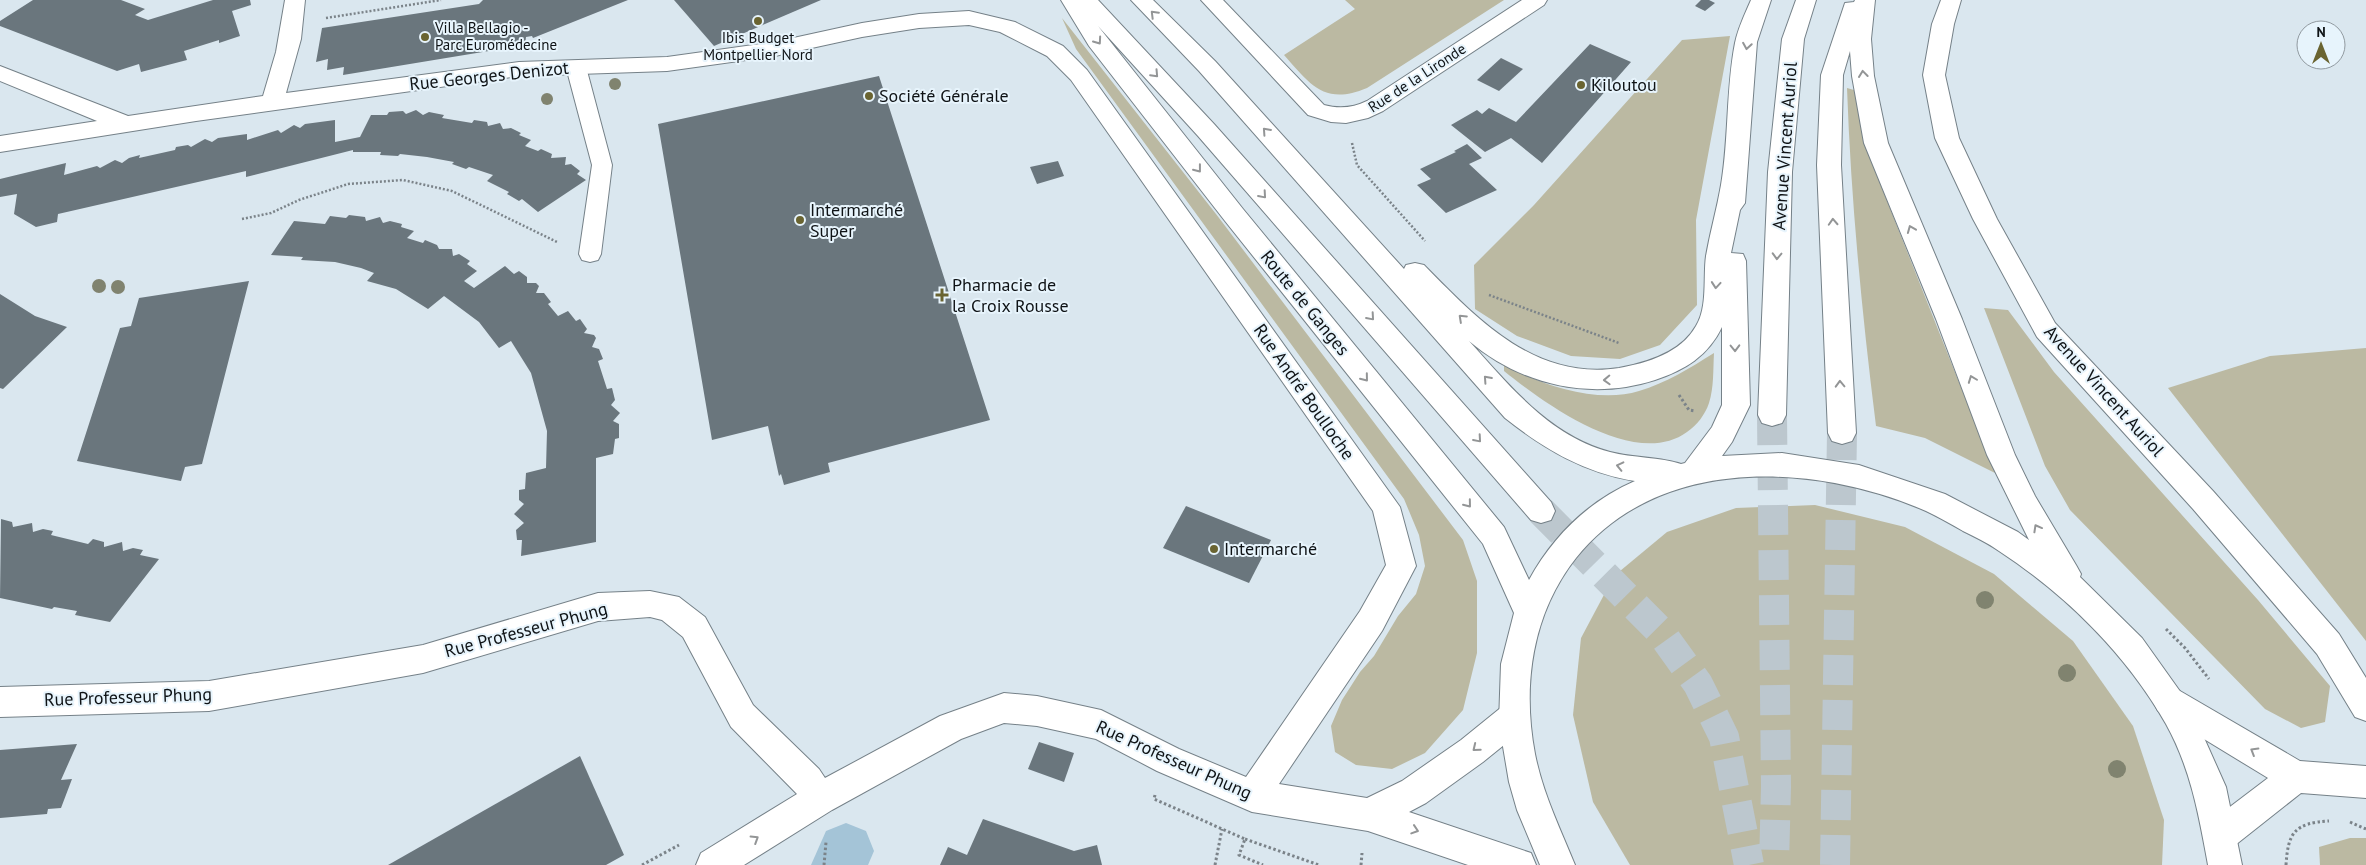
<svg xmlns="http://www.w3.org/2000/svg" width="2366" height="865" font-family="'PT Sans',sans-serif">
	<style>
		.green { fill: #bbb9a2 }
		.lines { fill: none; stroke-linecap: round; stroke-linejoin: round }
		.canal { fill: #a4c4d7; fill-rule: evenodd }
		.building { fill: #6a767d }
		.primary-tunnel { stroke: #bcc7ce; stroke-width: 30; stroke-dasharray: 30 15; stroke-linecap: butt }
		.service-casing { stroke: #758188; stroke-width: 2 }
		.minor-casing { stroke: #758188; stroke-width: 2 }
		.primary-casing { stroke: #758188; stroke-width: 2 }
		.path-far1 { stroke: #7b8389; stroke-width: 2.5; stroke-dasharray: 2 2; stroke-linecap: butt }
		.path { stroke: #7b8389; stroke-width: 3; stroke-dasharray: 2.5 2.5; stroke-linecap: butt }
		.service { fill: #fff; fill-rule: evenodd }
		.minor { fill: #fff; fill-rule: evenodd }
		.primary { fill: #fff; fill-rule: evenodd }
		.tree { fill: #80836f }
		.oneway { stroke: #939596 }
		.poi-dot { fill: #6a6431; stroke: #e7f4fc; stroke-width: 2 }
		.labels { text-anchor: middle; stroke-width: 4; stroke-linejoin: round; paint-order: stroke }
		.far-poi-label { font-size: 15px; fill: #0f1316; stroke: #e7f4fc; text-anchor: start }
		.far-street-label { font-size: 15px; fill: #0f1316; stroke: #e7f4fc }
		.street-label { font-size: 18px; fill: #0f1316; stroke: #e7f4fc }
		.poi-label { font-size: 18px; fill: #0f1316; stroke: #e7f4fc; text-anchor: start }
	</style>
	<rect width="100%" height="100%" fill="#dae7ef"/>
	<g class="green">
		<path d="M 1345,0 L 1504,0 L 1367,88 C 1324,106 1310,84 1284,55 L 1355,9 Z"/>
		<path d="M 1062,18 L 1216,214 L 1463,540 L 1477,581 L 1477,653 L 1463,710 L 1425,753 L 1392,769 L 1356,765 L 1335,752 L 1331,726 L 1342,700 L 1360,672 L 1374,656 L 1398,616 L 1416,594 L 1425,566 L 1419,535 L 1404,499 L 1076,49 Z"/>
		<path d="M 1730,36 L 1696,220 L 1697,305 L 1660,345 L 1620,359 L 1571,356 L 1517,336 L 1475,309 L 1474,265 L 1534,205 L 1682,40 Z"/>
		<path d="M 1847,88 L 1854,90 L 1862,128 L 1872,163 L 1995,473 L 1925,438 L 1876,426 C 1862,314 1851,201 1847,88 Z"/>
		<path d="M 1984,308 L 2008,310 L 2054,372 L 2258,600 L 2330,686 L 2325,722 L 2301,728 L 2265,709 L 2070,510 L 2045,466 Z"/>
		<path d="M 2366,348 L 2366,641 L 2168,388 L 2270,356 Z"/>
		<path d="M 1714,353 C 1713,370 1714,387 1709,403 C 1705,415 1697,425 1687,432 C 1635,470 1544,403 1504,371 L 1504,364 C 1540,385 1597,404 1639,391 C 1666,383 1690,368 1714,353 Z"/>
		<path d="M 1815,505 L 1905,527 L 1994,574 L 2073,641 L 2133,726 L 2164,820 L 2162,865 L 1630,865 L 1593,802 L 1573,715 L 1581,638 L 1614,576 L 1667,532 L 1736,508 Z"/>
		<path d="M 2350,838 L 2366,838 L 2366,865 L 2320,865 L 2319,847 Z"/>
	</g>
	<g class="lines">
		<path class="canal" d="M 846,823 L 866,831 L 874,851 L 868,865 L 811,865 L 826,831 Z"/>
	</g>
	<g class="building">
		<path d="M 33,0 L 121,0 L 145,9 L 135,15 L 148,20 L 213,0 L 250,0 L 251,5 L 232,11 L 240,36 L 219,43 L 219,40 L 184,51 L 187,60 L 141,72 L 139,64 L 117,71 L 0,26 L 0,21 Z"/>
		<path d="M 483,0 L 628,0 L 533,38 L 532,36 L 526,37 L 525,45 L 343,75 L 344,67 L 327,70 L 328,59 L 316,62 L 322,28 L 479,4 Z"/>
		<path d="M 674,0 L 821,0 L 714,46 Z"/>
		<path d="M 1701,0 L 1709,0 L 1715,3 L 1705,11 L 1695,6 Z"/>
		<path d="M 1590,44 L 1631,62 L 1542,163 L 1511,138 L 1485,152 L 1451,125 L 1477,110 L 1482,114 L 1489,108 L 1516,122 Z"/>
		<path d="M 1501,58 L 1523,69 L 1499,91 L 1477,80 Z"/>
		<path d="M 879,76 L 990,420 L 828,463 L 830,472 L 784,485 L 781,474 L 779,476 L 768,426 L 712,440 L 658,124 Z"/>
		<path d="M 416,110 L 423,115 L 429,112 L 444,115 L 442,118 L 472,123 L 474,120 L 487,122 L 488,126 L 500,123 L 503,129 L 511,128 L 521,133 L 519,135 L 531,140 L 525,146 L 538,151 L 541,149 L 552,154 L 551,158 L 566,157 L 565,165 L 571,164 L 580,171 L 577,174 L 586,180 L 538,212 L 522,199 L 519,201 L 507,194 L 509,192 L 487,181 L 493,175 L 469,167 L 466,169 L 452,164 L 454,162 L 427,157 L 400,154 L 398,156 L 380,155 L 381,152 L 353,152 L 353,150 L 246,177 L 246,171 L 58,214 L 57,222 L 36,227 L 14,214 L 17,194 L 0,197 L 0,179 L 66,163 L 64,175 L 97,166 L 100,168 L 115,160 L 122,163 L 129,158 L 140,155 L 139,158 L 175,150 L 176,147 L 188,145 L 191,147 L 205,139 L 212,142 L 218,138 L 247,134 L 247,140 L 278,130 L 281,133 L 294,125 L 300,128 L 305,124 L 335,120 L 335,142 L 360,137 L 371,115 L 387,115 L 389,112 L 403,111 L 406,114 Z"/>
		<path d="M 1467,144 L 1482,158 L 1469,164 L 1497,190 L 1446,213 L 1417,185 L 1431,179 L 1420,169 L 1456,152 L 1454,151 Z"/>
		<path d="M 1058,161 L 1064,176 L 1037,184 L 1030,167 Z"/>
		<path d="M 349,215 L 365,217 L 366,221 L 380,217 L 383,223 L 390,221 L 402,224 L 401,227 L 414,231 L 407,238 L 423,243 L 425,240 L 437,245 L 439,249 L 452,249 L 453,256 L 459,254 L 470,261 L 467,264 L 477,271 L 464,281 L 474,288 L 505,266 L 514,274 L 519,271 L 527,277 L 527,283 L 536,283 L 539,286 L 536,293 L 544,293 L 551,302 L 548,304 L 558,316 L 568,311 L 576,321 L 580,319 L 587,329 L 584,333 L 594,335 L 596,338 L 592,347 L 599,349 L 603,359 L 598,361 L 607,389 L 612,388 L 615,400 L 611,405 L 620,413 L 613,421 L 619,424 L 619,438 L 615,439 L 613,454 L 596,458 L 596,542 L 521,556 L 522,540 L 517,540 L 516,530 L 524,523 L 514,514 L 524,504 L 519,500 L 519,490 L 525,489 L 526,473 L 546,468 L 547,431 L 531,373 L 511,341 L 499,348 L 479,322 L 444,296 L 428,309 L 396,289 L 367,281 L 374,273 L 361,268 L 335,262 L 301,260 L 303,257 L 271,255 L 294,221 L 325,224 L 330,216 L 346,218 Z"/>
		<path d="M 249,281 L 202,464 L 185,467 L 181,481 L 77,461 L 120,328 L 131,326 L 139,298 Z"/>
		<path d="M 0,294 L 35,316 L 67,327 L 3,389 L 0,388 Z"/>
		<path d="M 1186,506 L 1271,540 L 1249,583 L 1163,548 Z"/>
		<path d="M 1,519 L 12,522 L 13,527 L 32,523 L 33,532 L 43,529 L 53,531 L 51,535 L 88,544 L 93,539 L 104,542 L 104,547 L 122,542 L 123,551 L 133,548 L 143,550 L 140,555 L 159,559 L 110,622 L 75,615 L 77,611 L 54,607 L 52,609 L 0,598 Z"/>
		<path d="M 1039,742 L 1074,753 L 1064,782 L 1028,769 Z"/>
		<path d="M 77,744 L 61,780 L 72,779 L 61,808 L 48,809 L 47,814 L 0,818 L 0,750 Z"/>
		<path d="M 580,756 L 624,855 L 606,865 L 388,865 Z"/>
		<path d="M 983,819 L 1074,851 L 1097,845 L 1102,865 L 940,865 L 948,847 L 967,855 Z"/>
	</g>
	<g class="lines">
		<g class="primary-tunnel">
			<path d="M 1772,415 L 1776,787 L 1774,865"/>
			<path d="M 1541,511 L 1659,630 L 1698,684 L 1724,737 L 1749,865"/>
			<path d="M 1835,865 L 1842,433"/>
		</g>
		<g class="service-casing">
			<path id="service" d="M 576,61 L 583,63 L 586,67 L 612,165 L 601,254 L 598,260 L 590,262 L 582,260 L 579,254 L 592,165 L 566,67 L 569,63 Z"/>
		</g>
		<g class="minor-casing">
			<g id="minor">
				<path d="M 285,0 L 305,0 L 301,39 L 286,93 L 519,62 L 667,57 L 775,42 L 862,23 L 919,14 L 969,11 L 1015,22 L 1063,46 L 1087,70 L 1400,507 L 1416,566 L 1382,631 L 1279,784 L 1367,798 L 1402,781 L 1461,740 L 1503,706 L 1514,702 L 1525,706 L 1530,717 L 1525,728 L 1483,762 L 1426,803 L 1409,812 L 1531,853 L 1536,865 L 1468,865 L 1368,831 L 1252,812 L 1157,771 L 1096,739 L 1037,726 L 1004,723 L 961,739 L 832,810 L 744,865 L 696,865 L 701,853 L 797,794 L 731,727 L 683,637 L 662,620 L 650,617 L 598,621 L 423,673 L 209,711 L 0,717 L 0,687 L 209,681 L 423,645 L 598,593 L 650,591 L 679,597 L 705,617 L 753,705 L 819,769 L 825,778 L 940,716 L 1004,693 L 1037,696 L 1101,710 L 1179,749 L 1246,777 L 1360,611 L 1386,565 L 1373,511 L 1071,80 L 1047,56 L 1000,32 L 969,25 L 919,28 L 862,37 L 775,56 L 667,71 L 519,76 L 196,121 L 0,152 L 0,136 L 97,121 L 0,81 L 0,66 L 128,116 L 263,96 L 276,52 Z"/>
				<path d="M 1201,0 L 1223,0 L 1324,105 C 1339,109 1353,108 1367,101 L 1522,0 L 1547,0 L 1544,5 L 1383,111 L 1368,118 L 1346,123 L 1331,122 L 1308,115 Z"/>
				<path d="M 1941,0 L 1961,0 L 1954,24 L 1945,75 L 1959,138 L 1997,219 L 2055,323 L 2213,491 L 2339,634 L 2366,678 L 2366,721 L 2355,717 L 2317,654 L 2193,509 L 2037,337 L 1973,219 L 1935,138 L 1923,75 L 1932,24 Z"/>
				<path d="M 2169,686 L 2180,691 L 2300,761 L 2366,766 L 2366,798 L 2301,793 L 2234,846 L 2222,851 L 2210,846 L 2205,834 L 2210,822 L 2268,778 L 2158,711 L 2153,701 L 2158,691 Z"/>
			</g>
		</g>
		<g class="primary-casing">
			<g id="primary">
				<path d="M 1061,0 L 1098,0 L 1214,124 L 1551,502 L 1555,511 L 1551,520 L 1541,523 L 1531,520 L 1198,136 L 1098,26 L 1243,209 L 1504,527 L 1529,580 C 1553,536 1589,501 1635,481 C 1585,473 1544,449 1505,418 L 1199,71 L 1131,0 L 1153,0 L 1215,61 L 1404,269 L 1406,265 L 1415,263 L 1424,265 C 1477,319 1535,381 1619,368 C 1647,363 1681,353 1696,326 C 1708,307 1703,277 1706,256 C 1710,232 1717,209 1721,185 C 1729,139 1726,88 1735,43 C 1738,28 1745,14 1751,0 L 1771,0 L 1757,42 L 1745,203 L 1740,210 L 1731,253 L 1743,254 L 1746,261 L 1750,405 L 1732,442 L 1722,456 L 1782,453 L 1859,465 L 1945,494 L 2018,532 L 2029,540 L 1987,455 L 1936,319 L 1864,143 L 1852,76 L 1850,51 L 1843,75 L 1841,165 L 1856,433 L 1852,441 L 1842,444 L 1832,441 L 1828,433 L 1817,165 L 1821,75 L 1845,3 L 1854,2 L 1855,0 L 1875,0 L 1871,39 L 1874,76 L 1888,143 L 1962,319 L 2015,455 L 2035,496 L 2076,565 L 2081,574 L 2080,577 L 2142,638 L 2189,704 L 2226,787 L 2242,865 L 2208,865 C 2199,816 2191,769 2166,724 C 2126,654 2066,595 1999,551 C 1988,543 1975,537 1963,531 C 1951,524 1939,517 1926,511 C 1816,463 1659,454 1576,558 C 1532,614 1522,685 1535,754 C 1543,794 1560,828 1575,865 L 1540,865 L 1517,810 L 1509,782 L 1499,723 L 1501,664 L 1514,613 L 1483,544 L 1225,221 L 1089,46 ZM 1722,327 L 1722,405 L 1712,427 L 1685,463 L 1681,464 C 1661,457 1632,458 1610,452 C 1549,436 1509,385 1469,341 C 1521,385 1590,401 1655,380 C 1685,370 1708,356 1722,327 Z"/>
				<path d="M 1796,0 L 1816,0 L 1804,39 L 1792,172 L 1786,415 L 1782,423 L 1772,426 L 1762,423 L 1758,415 L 1768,172 L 1782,39 Z"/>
			</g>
		</g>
		<g class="path-far1">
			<path d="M 326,18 L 441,0"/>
			<path d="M 1352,143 L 1357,165 L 1425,241"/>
			<path d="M 242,219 L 271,213 L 299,200 L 348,184 L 403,180 L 452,191 L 557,242"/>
			<path d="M 1489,295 L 1619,343"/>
		</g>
		<g class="path">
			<path d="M 1679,395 L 1689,410 L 1695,411"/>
			<path d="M 2166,629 L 2185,648 L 2209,679"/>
			<path d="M 1155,795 L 1154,799 L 1245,839 L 1239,855 L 1263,865"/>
			<path d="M 2350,822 L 2366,829"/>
			<path d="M 1245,839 L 1319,865"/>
			<path d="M 642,865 L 679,845"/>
			<path d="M 824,865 L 826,842"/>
			<path d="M 1215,865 L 1222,829"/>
			<path d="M 1361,865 L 1362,853"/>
			<path d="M 2286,865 C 2288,832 2295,823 2329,821"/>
		</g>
		<use href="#service" class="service"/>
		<use href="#minor" class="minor"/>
		<use href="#primary" class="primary"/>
	</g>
	<g class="tree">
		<circle cx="615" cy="84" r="6"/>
		<circle cx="547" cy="99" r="6"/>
		<circle cx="99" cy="286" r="7"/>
		<circle cx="118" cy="287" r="7"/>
		<circle cx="1985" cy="600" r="9"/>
		<circle cx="2067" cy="673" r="9"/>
		<circle cx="2117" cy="769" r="9"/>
	</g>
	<defs><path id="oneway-chevron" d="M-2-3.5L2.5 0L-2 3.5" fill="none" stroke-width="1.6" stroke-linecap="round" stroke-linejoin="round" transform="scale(1.25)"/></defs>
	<g class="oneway">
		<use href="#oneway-chevron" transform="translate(1154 14) rotate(-135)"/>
		<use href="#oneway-chevron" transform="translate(1098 41) rotate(55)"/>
		<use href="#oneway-chevron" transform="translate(1747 46) rotate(99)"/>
		<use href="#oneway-chevron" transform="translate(1155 74) rotate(47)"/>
		<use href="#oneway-chevron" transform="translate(1863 74) rotate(-97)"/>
		<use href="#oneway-chevron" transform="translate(1266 131) rotate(-132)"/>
		<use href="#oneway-chevron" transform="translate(1198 169) rotate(52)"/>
		<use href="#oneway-chevron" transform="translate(1263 195) rotate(49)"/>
		<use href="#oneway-chevron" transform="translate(1833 222) rotate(-93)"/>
		<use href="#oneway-chevron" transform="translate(1911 229) rotate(-112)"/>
		<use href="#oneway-chevron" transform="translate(1777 256) rotate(92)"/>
		<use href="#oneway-chevron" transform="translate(1716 285) rotate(95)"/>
		<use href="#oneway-chevron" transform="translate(1371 317) rotate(49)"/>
		<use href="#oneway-chevron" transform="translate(1462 318) rotate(-137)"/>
		<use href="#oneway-chevron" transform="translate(1735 348) rotate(89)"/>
		<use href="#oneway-chevron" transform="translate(1365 378) rotate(51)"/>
		<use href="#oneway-chevron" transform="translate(1487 379) rotate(-132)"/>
		<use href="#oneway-chevron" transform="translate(1972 379) rotate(-111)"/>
		<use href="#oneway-chevron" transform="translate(1607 380) rotate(178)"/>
		<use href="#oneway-chevron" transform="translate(1840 384) rotate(-92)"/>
		<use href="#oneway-chevron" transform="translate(1478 439) rotate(49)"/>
		<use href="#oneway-chevron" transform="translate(1620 466) rotate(-167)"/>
		<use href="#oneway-chevron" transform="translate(1468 504) rotate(51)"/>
		<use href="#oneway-chevron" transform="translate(2037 528) rotate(-119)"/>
		<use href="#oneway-chevron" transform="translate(1476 748) rotate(141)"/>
		<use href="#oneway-chevron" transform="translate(2254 751) rotate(-149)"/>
		<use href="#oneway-chevron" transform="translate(1415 830) rotate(18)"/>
		<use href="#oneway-chevron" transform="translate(755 839) rotate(-32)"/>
	</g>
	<g class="poi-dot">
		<circle cx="758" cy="21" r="5"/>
		<circle cx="425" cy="37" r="5"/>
		<circle cx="1581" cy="85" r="5"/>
		<circle cx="869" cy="96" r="5"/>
		<circle cx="800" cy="220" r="5"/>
		<path d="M939.5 287.5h5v5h5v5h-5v5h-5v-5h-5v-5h5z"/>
		<circle cx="1214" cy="549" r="5"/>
	</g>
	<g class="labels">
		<g class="far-poi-label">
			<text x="435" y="33">Villa Bellagio -<tspan x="435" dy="17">Parc Euromédecine</tspan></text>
			<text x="758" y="43" text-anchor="middle">Ibis Budget<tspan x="758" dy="17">Montpellier Nord</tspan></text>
		</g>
		<g class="far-street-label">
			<text transform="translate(1417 78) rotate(-33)" y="5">Rue de la Lironde</text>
		</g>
		<g class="street-label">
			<text transform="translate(489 76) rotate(-6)" y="6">Rue Georges Denizot</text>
			<text transform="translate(1785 146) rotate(-86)" y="6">Avenue Vincent Auriol</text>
			<text transform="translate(1305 303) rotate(51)" y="6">Route de Ganges</text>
			<text transform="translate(2104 391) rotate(48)" y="6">Avenue Vincent Auriol</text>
			<text transform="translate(1304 392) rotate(55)" y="6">Rue André Boulloche</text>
			<text transform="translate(526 630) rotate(-15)" y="6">Rue Professeur Phung</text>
			<text transform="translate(128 697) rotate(-2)" y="6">Rue Professeur Phung</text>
			<text transform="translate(1174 760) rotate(24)" y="6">Rue Professeur Phung</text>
		</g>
		<g class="poi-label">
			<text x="1591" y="91">Kiloutou</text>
			<text x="879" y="102">Société Générale</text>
			<text x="810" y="216">Intermarché<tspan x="810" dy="21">Super</tspan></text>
			<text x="952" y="291">Pharmacie de<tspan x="952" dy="21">la Croix Rousse</tspan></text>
			<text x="1224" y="555">Intermarché</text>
		</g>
	</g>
	<g transform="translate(2321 45)"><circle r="24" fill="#e7f4fc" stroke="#919aa0"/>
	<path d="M0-4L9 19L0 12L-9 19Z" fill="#6a6431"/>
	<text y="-8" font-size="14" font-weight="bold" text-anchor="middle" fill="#0f1316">N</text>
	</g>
</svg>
